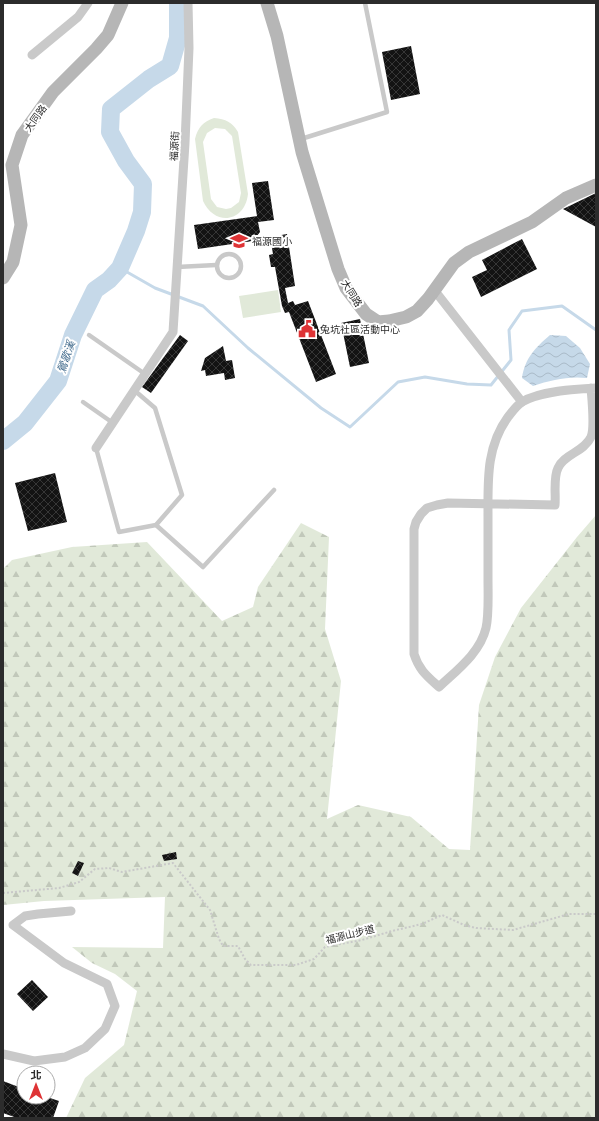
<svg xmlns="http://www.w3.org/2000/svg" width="599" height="1121" font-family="Barlow,'Noto Sans TC',sans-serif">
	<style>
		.forest { fill: url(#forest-firs) }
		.pitch { fill: #e1e9d9; fill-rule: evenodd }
		.water { fill: url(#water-waves) }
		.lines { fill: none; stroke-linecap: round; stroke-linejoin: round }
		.stream { stroke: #c6d9e9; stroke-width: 3 }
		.river { stroke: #c6d9e9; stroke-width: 18 }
		.building { fill: url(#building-cross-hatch) }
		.path { stroke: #c9c9c9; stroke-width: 2; stroke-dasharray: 2 2; stroke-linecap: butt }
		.lane { stroke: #c9c9c9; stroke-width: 4.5 }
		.street { stroke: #c9c9c9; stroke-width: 9 }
		.secondary { stroke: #b6b6b6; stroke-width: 13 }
		.labels { text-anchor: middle; stroke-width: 4; stroke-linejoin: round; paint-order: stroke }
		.street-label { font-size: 10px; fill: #2c2c2c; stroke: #fff }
		.poi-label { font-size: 10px; fill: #2c2c2c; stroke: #fff; text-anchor: start }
		.water-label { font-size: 11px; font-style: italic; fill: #3e688a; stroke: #fff }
	</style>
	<defs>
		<pattern id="forest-firs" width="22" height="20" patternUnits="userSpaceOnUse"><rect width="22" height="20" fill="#e1e9d9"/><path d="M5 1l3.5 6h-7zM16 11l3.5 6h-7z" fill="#c1c8ba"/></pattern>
		<pattern id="water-waves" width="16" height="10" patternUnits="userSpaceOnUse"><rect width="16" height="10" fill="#c6d9e9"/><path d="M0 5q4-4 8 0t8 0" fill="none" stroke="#aabac8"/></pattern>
		<pattern id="building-cross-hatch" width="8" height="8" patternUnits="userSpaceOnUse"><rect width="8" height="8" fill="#131313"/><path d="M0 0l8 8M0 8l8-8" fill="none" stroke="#363636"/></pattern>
	</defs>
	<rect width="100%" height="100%" fill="#fff"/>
	<path class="forest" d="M 596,515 L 596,1118 L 66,1118 L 85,1078 L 124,1045 L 137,991 L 115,974 L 92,963 L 72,947 L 163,948 L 165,897 L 44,901 L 3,905 L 3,569 L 12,560 L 72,547 L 147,542 L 222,621 L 253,607 L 258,587 L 301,523 L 329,537 L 325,629 L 341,681 L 327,819 L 358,805 L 411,817 L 449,849 L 470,850 L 479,705 L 495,657 L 521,608 L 577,537 Z"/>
	<g class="pitch">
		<path d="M 214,118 C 226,119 232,122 238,132 L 248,194 C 245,222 215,227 203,201 L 195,139 C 198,127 203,122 214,118 ZM 215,128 L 225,129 L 232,136 L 241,193 L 239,202 L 231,208 L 226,209 L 217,207 L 211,199 L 203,142 L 207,133 Z"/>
		<path d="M 278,290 L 281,312 L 243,318 L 239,296 Z"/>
	</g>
	<path class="water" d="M 550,335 L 566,336 L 580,348 L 590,364 L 587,378 C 568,376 551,380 533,386 L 522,378 C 525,358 535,348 550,335 Z"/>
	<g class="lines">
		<path class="stream" d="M 120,268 L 155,288 L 203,306 L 248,348 L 321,408 L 350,427 L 398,382 L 425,377 L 467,384 L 491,385 L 511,360 L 509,330 L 522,311 L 562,306 L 596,330"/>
		<path class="river" d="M 3,441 L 25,423 L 58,381 L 73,335 L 95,290 L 109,280 L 120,268 L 136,231 L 142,212 L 143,184 L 126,161 L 110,132 L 111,109 L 149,79 L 170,66 L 178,38 L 178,3"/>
	</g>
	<g class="building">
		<path d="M 411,46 L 420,94 L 391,100 L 382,52 Z"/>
		<path d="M 268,181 L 274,220 L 258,222 L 260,232 L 253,241 L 198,249 L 194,225 L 257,216 L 252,183 Z"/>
		<path d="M 596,193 L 596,227 L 563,209 Z"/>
		<path d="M 287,234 L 295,286 L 285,288 L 288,303 L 293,301 L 295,305 L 308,301 L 336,374 L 316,382 L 289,312 L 285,313 L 282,306 L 275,267 L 271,267 L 269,255 L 273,254 L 270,237 Z"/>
		<path d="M 522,239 L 537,269 L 481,297 L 472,277 L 487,270 L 482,260 Z"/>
		<path d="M 360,319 L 369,363 L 350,367 L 341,323 Z"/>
		<path d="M 180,335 L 188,341 L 151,393 L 142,387 Z"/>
		<path d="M 223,346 L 226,361 L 232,360 L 235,378 L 225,380 L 224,373 L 206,376 L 205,370 L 201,371 L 205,358 Z"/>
		<path d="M 55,473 L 67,522 L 28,531 L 15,483 Z"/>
		<path d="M 176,852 L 177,859 L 164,861 L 162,855 Z"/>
		<path d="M 78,861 L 84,863 L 78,876 L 72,873 Z"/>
		<path d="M 32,980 L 48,997 L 33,1011 L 17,994 Z"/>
		<path d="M 3,1081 L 24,1089 L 24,1097 L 47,1097 L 59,1101 L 53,1118 L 17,1118 L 3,1113 Z"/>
	</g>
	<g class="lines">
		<path class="path" d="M 3,893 L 59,888 L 79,882 L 95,869 L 109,868 L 122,872 L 173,863 L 210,910 L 219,939 L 223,946 L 238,946 L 245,959 L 251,965 L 296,965 L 314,959 L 325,947 L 362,940 L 392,931 L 422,924 L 442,915 L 464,925 L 476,928 L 513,930 L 569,914 L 596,914"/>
		<g class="lane">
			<path d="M 301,139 L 387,112 L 365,3"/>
			<circle cx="229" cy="266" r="12"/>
			<path d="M 177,267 L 216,265"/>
			<path d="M 89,335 L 145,374"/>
			<path d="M 134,390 L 155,408 L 182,495 L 156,525"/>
			<path d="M 83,402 L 113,423"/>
			<path d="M 96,448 L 119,532 L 156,525 L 203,567 L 274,490"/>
		</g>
		<g class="street">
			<path d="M 32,55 L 78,17 L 88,3"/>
			<path d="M 435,291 L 522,402"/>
			<path d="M 591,388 C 592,400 595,428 591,437 C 584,452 564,454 558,468 C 553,478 556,494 555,505 L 448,503 L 437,505 L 427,508 L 421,514 L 416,522 L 414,529 L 414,654 C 419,670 427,676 439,687 C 457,670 480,653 486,628 C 489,615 488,594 488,580 C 488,558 488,537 488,516 C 488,481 486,447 508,417 C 512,412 516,406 522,402 C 540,391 575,389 596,388"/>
			<path d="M 96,448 L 173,332 L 185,143 L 189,48 L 188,3"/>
			<path d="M 3,1054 L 34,1061 L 65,1057 L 85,1048 L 105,1029 L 115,1006 L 107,984 L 64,963 L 13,925 L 25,916 L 38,914 L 71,911"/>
		</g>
		<g class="secondary">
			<path d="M 267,3 L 277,36 L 302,152 L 338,269 L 346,288 L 366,314 L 378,322 L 389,321 L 406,317 L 417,311 L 428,299 L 454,263 L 469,252 L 532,222 L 566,198 L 596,185"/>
			<path d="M 3,278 L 13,262 L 21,225 L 12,165 L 22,135 L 53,92 L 96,49 L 108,35 L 122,3"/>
		</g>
	</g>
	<defs>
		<g id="school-bare" transform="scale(1.38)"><path d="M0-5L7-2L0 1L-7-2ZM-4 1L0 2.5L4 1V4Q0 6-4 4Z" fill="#de3335" stroke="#fff" stroke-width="2.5" paint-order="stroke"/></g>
		<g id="civic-bare" transform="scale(1.38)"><path d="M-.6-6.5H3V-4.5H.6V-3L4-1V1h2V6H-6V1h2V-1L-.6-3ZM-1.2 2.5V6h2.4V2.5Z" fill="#de3335" stroke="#fff" stroke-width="2.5" paint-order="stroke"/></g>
	</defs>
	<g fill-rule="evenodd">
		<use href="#school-bare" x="239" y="241"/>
		<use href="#civic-bare" x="307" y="329"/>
	</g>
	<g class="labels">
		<g class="street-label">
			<text transform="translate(35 118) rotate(-54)" y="4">大同路</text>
			<text transform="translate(174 146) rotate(-87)" y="4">福源街</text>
			<text transform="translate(352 293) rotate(58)" y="4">大同路</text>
			<text transform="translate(350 934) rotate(-14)" y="4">福源山步道</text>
		</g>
		<g class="poi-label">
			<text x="252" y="245">福源國小</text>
			<text x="320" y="333">兔坑社區活動中心</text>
		</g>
		<g class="water-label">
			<text transform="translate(66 357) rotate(-71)" y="4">鶯歌溪</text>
		</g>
	</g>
	<rect width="599" height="1121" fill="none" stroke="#2c2c2c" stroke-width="8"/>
	<g transform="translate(36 1085)"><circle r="19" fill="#ffffff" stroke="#ababab"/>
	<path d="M0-3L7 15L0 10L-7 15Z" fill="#de3335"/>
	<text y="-6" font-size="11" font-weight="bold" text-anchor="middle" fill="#2c2c2c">北</text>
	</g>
</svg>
